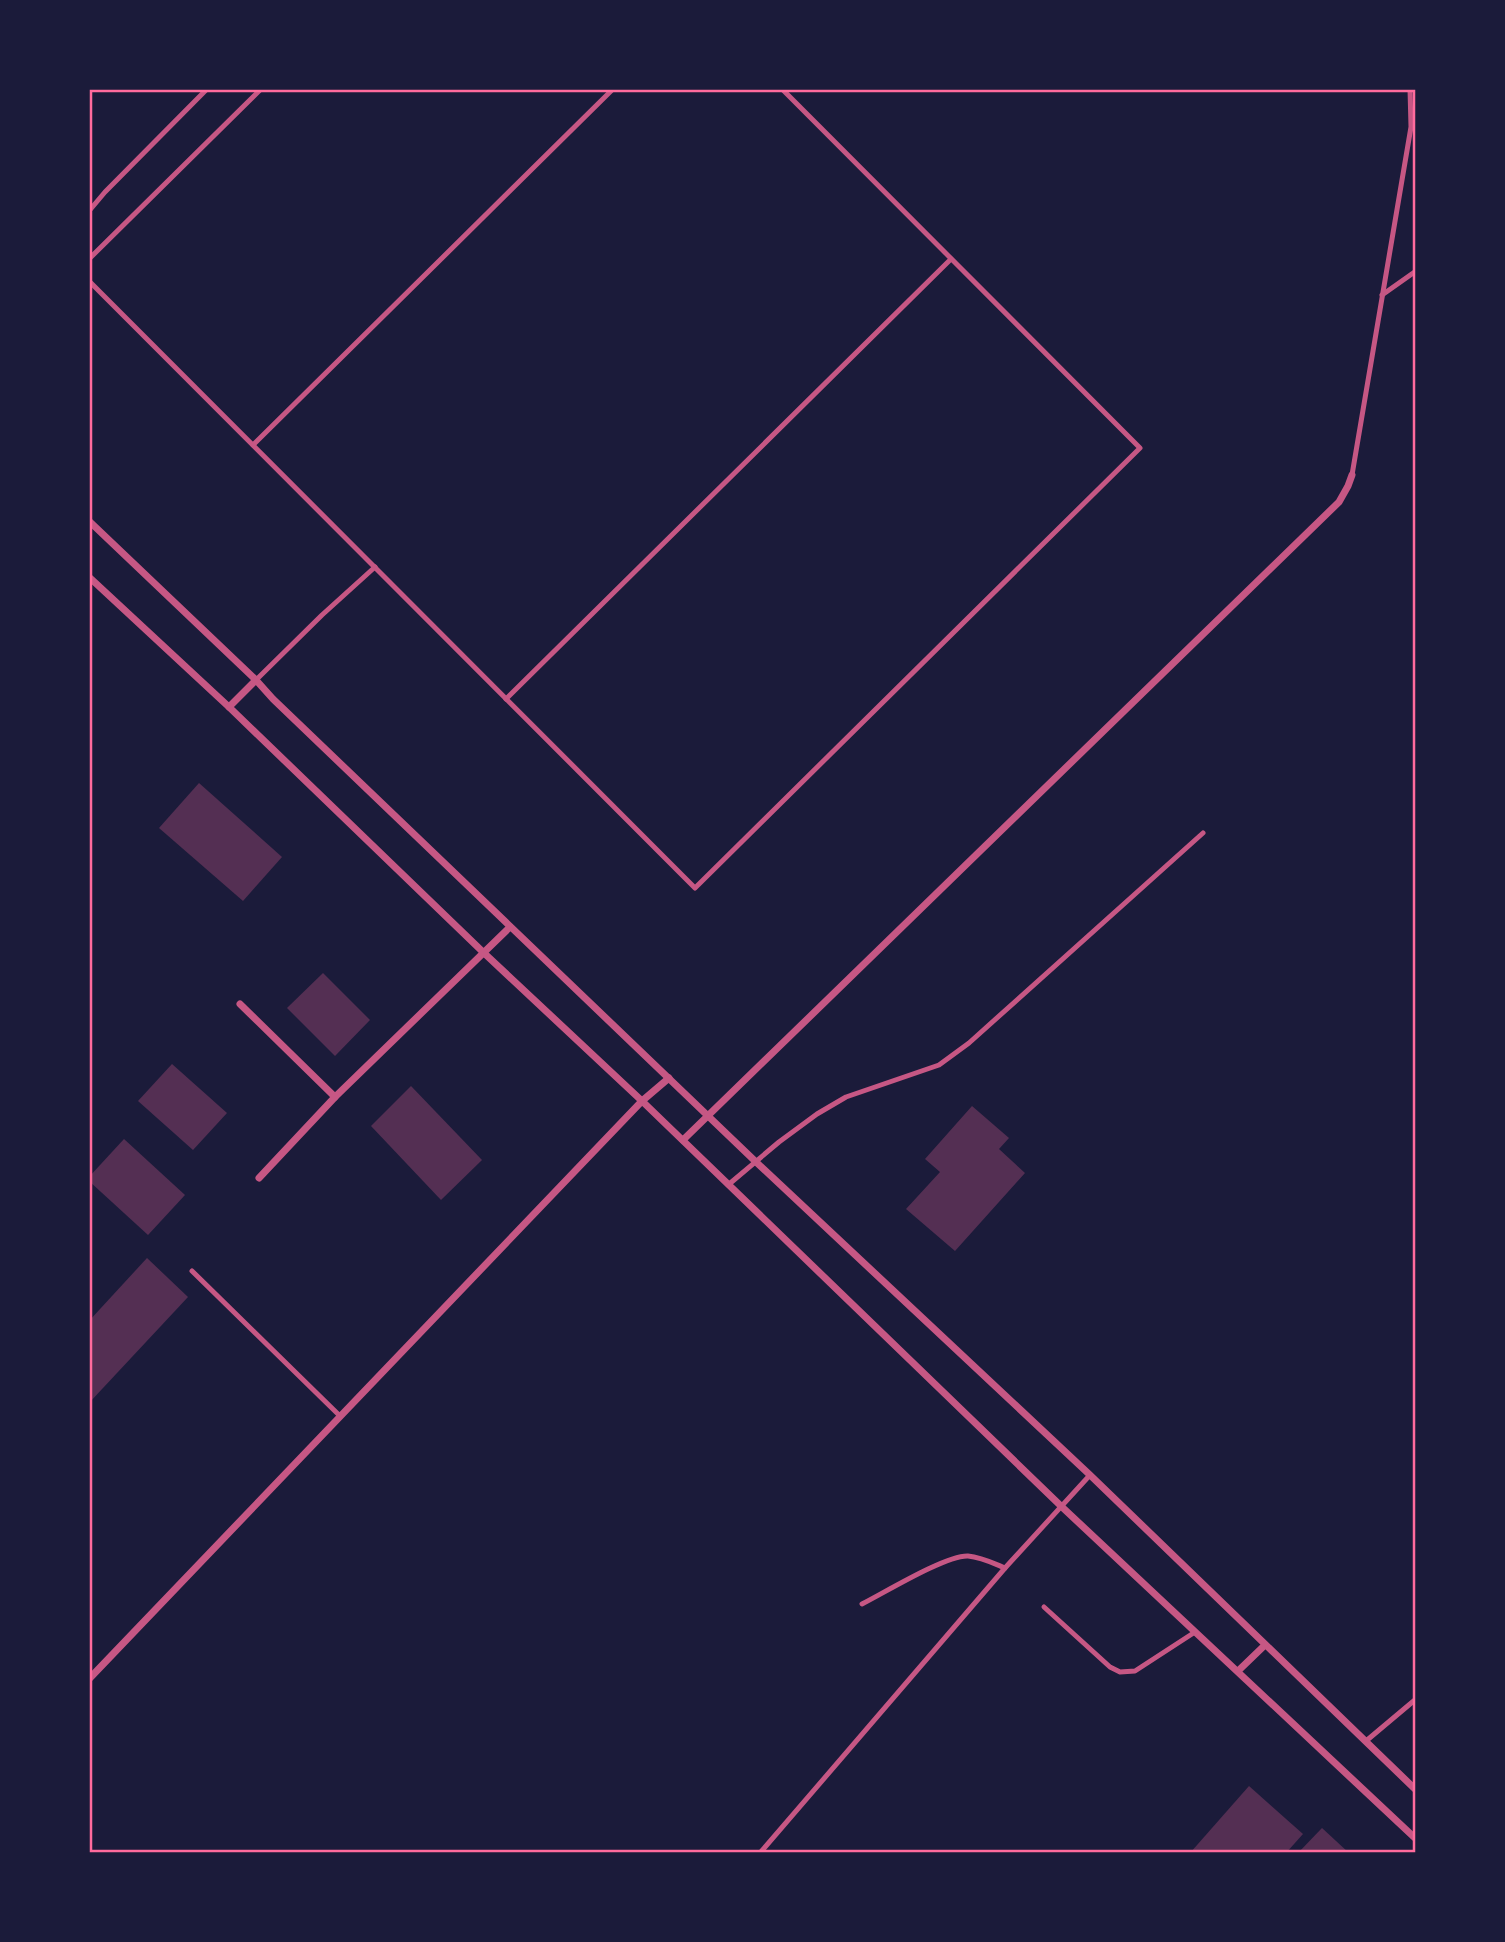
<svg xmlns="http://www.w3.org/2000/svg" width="1505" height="1942" font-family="Commissioner,sans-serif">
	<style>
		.building { fill: #542f53 }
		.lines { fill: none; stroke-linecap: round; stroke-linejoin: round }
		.service { stroke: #c65784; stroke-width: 5 }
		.minor { stroke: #c65784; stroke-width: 7 }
		.neatline { fill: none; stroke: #ff6b9d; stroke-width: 2.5 }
	</style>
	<rect width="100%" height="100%" fill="#1b1b3a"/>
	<g class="building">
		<path d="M 199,783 L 282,857 L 243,901 L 159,828 Z"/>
		<path d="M 323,973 L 370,1020 L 335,1056 L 287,1008 Z"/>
		<path d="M 172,1064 L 227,1113 L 193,1150 L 138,1101 Z"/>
		<path d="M 411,1086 L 482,1160 L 441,1200 L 371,1126 Z"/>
		<path d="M 972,1106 L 1009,1138 L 999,1149 L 1025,1173 L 955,1251 L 906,1209 L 940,1172 L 925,1159 Z"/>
		<path d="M 124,1139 L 185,1195 L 148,1235 L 89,1181 L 89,1177 Z"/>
		<path d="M 147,1258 L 188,1297 L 89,1403 L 89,1321 Z"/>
		<path d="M 1249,1786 L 1303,1834 L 1286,1853 L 1190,1853 Z"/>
		<path d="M 1322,1828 L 1349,1853 L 1298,1853 Z"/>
	</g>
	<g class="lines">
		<g class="service">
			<path d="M 89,211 L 105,192 L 207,89"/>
			<path d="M 89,259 L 261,89"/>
			<path d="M 89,281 L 695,888 L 1140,448 L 782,89"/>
			<path d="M 1382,295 L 1416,271"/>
			<path d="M 253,445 L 613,89"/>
			<path d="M 1352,475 L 1411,127 L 1410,89"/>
			<path d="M 256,680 L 322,615 L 375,567"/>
			<path d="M 506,699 L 951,259"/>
			<path d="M 728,1185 L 779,1142 L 817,1114 L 846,1097 L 939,1065 L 969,1043 L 1203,833"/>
			<path d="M 192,1271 L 340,1416"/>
			<path d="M 862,1604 C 884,1593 946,1555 968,1556 C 981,1557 993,1563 1005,1568"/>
			<path d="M 1044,1607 L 1110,1667 L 1120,1672 L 1135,1671 L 1195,1632"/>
			<path d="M 1366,1741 L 1416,1699"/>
			<path d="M 760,1853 L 1005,1568 L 1090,1475"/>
		</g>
		<g class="minor">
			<path d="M 89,521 L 256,680 L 273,699 L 755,1161 L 1090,1475 L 1416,1790"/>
			<path d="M 89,577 L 229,707 L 484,953 L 642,1101 L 1062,1507 L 1416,1839"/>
			<path d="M 229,707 L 256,680"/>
			<path d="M 240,1004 L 335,1097"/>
			<path d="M 683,1140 L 1339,502 L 1348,486 L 1352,475"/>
			<path d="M 259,1178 L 335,1097 L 510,927"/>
			<path d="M 1238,1671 L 1265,1645"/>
			<path d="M 89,1679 L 642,1101 L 669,1078"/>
		</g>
	</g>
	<rect width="1505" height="1942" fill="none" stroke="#1b1b3a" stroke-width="182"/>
	<rect x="91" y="91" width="1323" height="1760" class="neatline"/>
</svg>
